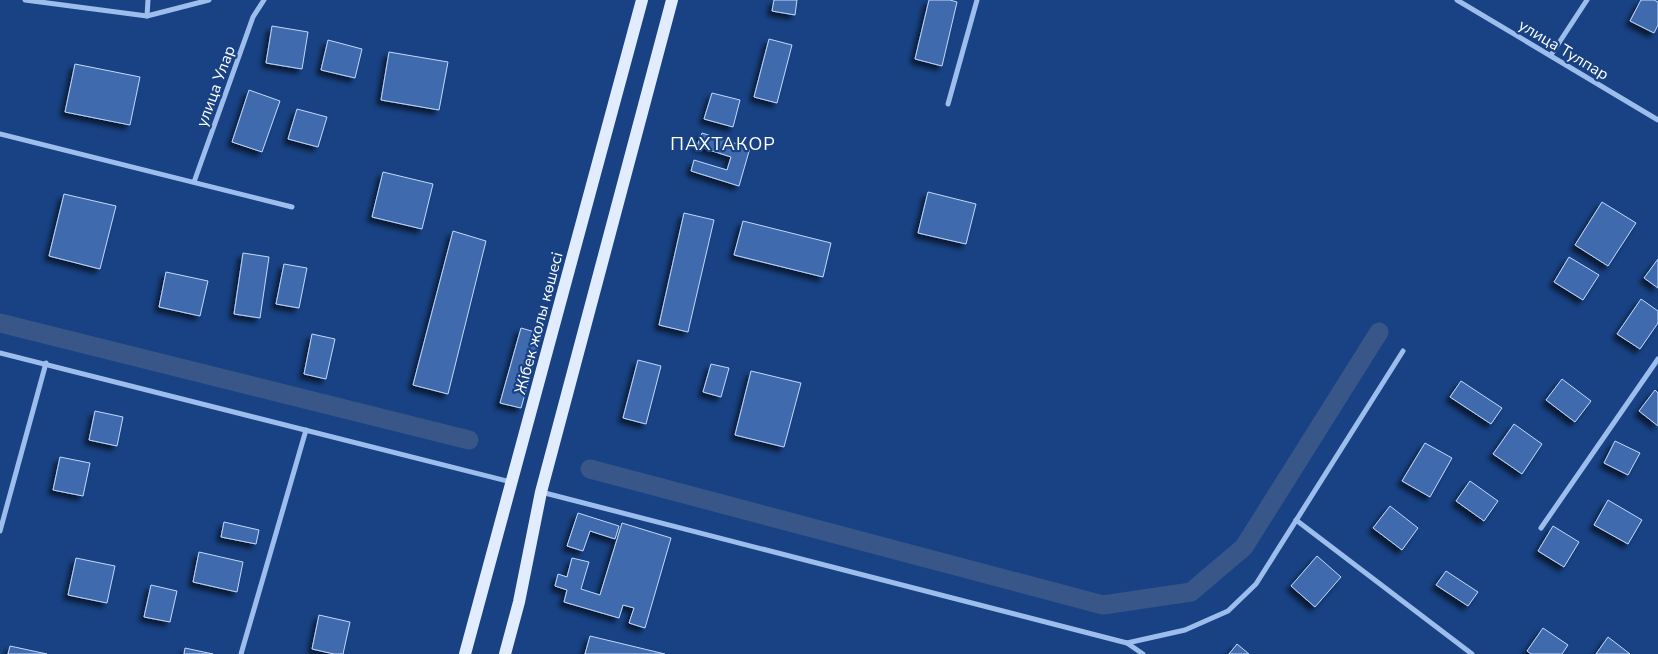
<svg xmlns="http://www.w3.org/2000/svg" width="1658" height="654" font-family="'Nunito Sans',sans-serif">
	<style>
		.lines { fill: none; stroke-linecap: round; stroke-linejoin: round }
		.canal { stroke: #385688; stroke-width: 19 }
		.building { fill: #416bae; stroke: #c2d8f9; filter: url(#shadow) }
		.minor { stroke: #9dbdec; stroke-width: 5 }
		.primary { stroke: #e2ecff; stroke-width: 12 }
		.labels { text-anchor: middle; stroke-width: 4.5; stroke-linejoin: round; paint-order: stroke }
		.street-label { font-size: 16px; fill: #fff; stroke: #184284 }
		.neighbourhood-label { font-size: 18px; letter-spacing: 1px; fill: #fff; stroke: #184284 }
	</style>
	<defs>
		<filter id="shadow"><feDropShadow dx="-4.5" dy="4.5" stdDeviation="2.5" flood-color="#0009"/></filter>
	</defs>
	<rect width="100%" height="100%" fill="#184284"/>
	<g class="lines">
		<g class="canal">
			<path d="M 0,323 L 469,440"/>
			<path d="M 590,469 L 1103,605 L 1191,592 L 1244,547 L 1379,332"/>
		</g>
	</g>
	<g class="building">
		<path d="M 774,0 L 797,0 L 795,15 L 772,11 Z"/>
		<path d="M 929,0 L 950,0 L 957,2 L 942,66 L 915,59 Z"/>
		<path d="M 1641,0 L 1654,0 L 1658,2 L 1658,25 L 1654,33 L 1630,21 Z"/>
		<path d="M 272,26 L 308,32 L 302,69 L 266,63 Z"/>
		<path d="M 769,39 L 792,45 L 777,103 L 754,97 Z"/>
		<path d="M 328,40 L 362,49 L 355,78 L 321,70 Z"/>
		<path d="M 389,52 L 448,62 L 439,110 L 381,100 Z"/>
		<path d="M 75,64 L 140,77 L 130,125 L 65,112 Z"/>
		<path d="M 249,90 L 280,101 L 262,152 L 232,142 Z"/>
		<path d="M 712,93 L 740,100 L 733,127 L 704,119 Z"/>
		<path d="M 297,109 L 327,117 L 318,147 L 288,139 Z"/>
		<path d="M 702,133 L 750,148 L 739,186 L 691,171 L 694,160 L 727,170 L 731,157 L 697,146 Z"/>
		<path d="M 383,172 L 433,184 L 422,229 L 372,217 Z"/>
		<path d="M 928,192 L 976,204 L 966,244 L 918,233 Z"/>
		<path d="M 64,194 L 116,206 L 100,269 L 49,256 Z"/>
		<path d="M 1602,202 L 1636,223 L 1608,266 L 1575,245 Z"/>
		<path d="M 684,213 L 714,220 L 688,332 L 659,325 Z"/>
		<path d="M 743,221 L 831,243 L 823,277 L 734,255 Z"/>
		<path d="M 453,231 L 486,241 L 448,394 L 413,385 Z"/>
		<path d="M 243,253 L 269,257 L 260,318 L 234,314 Z"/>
		<path d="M 1569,257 L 1599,275 L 1583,300 L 1554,282 Z"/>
		<path d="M 1658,259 L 1658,288 L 1644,278 Z"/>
		<path d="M 284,264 L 307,268 L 299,308 L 276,304 Z"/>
		<path d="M 166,272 L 208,281 L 200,316 L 159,307 Z"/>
		<path d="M 1641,299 L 1658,311 L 1658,323 L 1640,349 L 1617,334 Z"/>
		<path d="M 521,328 L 542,334 L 521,408 L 500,403 Z"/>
		<path d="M 312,334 L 335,339 L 326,379 L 304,374 Z"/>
		<path d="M 638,360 L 661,366 L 646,424 L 623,418 Z"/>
		<path d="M 711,364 L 729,368 L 721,397 L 703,392 Z"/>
		<path d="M 751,371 L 801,383 L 784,447 L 735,435 Z"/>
		<path d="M 1562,379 L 1591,401 L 1575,422 L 1546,400 Z"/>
		<path d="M 1461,381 L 1502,408 L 1491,424 L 1450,397 Z"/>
		<path d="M 1655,390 L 1658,393 L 1658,426 L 1639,411 Z"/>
		<path d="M 95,411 L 123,417 L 117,446 L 89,440 Z"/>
		<path d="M 1514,424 L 1542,444 L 1522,474 L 1493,454 Z"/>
		<path d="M 1615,441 L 1640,453 L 1628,475 L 1604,463 Z"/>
		<path d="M 1425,443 L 1452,458 L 1430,497 L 1402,481 Z"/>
		<path d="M 60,457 L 90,463 L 83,496 L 53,490 Z"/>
		<path d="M 1470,481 L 1498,501 L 1484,521 L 1456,501 Z"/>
		<path d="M 1608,500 L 1642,520 L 1628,544 L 1594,525 Z"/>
		<path d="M 1390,506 L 1418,528 L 1402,550 L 1373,528 Z"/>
		<path d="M 578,513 L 619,526 L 615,539 L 590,531 L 583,551 L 567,546 Z"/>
		<path d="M 224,522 L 259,530 L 256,544 L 221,537 Z"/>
		<path d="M 622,523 L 671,538 L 645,628 L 629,623 L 634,608 L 623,605 L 619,618 L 564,602 L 567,590 L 555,586 L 558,574 L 567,577 L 572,558 L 589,562 L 581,589 L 600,595 Z"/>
		<path d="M 1553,526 L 1579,542 L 1564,567 L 1538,551 Z"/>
		<path d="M 199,552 L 243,562 L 237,592 L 193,582 Z"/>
		<path d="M 1317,556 L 1341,577 L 1315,607 L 1291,586 Z"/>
		<path d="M 76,558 L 115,566 L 107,603 L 68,595 Z"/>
		<path d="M 1446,571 L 1478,592 L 1468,606 L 1436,585 Z"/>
		<path d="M 151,585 L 177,591 L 170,622 L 144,617 Z"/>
		<path d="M 319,615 L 350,622 L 343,654 L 334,654 L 312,649 Z"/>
		<path d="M 1543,628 L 1568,645 L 1562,654 L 1531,654 L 1527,651 Z"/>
		<path d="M 590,636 L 665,654 L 585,654 Z"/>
		<path d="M 1608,637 L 1630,654 L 1596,654 Z"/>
		<path d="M 1237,644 L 1249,654 L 1229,654 Z"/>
		<path d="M 10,646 L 47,654 L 8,654 Z"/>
		<path d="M 185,648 L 213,654 L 184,654 Z"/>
	</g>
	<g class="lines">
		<g class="minor">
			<path d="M 25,0 L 147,16 L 209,0"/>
			<path d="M 1457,0 L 1658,120"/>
			<path d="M 147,16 L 148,0"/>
			<path d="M 1551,55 L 1587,0"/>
			<path d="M 948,104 L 977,0"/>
			<path d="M 0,134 L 292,207"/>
			<path d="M 194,182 L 253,17 L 264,0"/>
			<path d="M 0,353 L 511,482"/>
			<path d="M 541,492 L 1127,643 L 1185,630 L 1228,611 L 1256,584 L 1403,351"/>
			<path d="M 1296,520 L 1472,654"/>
			<path d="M 1541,528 L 1658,359"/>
			<path d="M 0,531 L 46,363"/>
			<path d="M 1127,643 L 1143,654"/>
			<path d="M 241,654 L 306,430"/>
		</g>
		<g class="primary">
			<path d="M 465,654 L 642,0"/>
			<path d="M 505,654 L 519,602 L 541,492 L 672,0"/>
		</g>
	</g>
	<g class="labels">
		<g class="street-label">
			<text transform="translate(1564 49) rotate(31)" y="6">улица Тулпар</text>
			<text transform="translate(215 86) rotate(-70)" y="6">улица Улар</text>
			<text transform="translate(538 323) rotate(-75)" y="6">Жібек жолы көшесі</text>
		</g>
		<g class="neighbourhood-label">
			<text x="723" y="150">ПАХТАКОР</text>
		</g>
	</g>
</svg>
